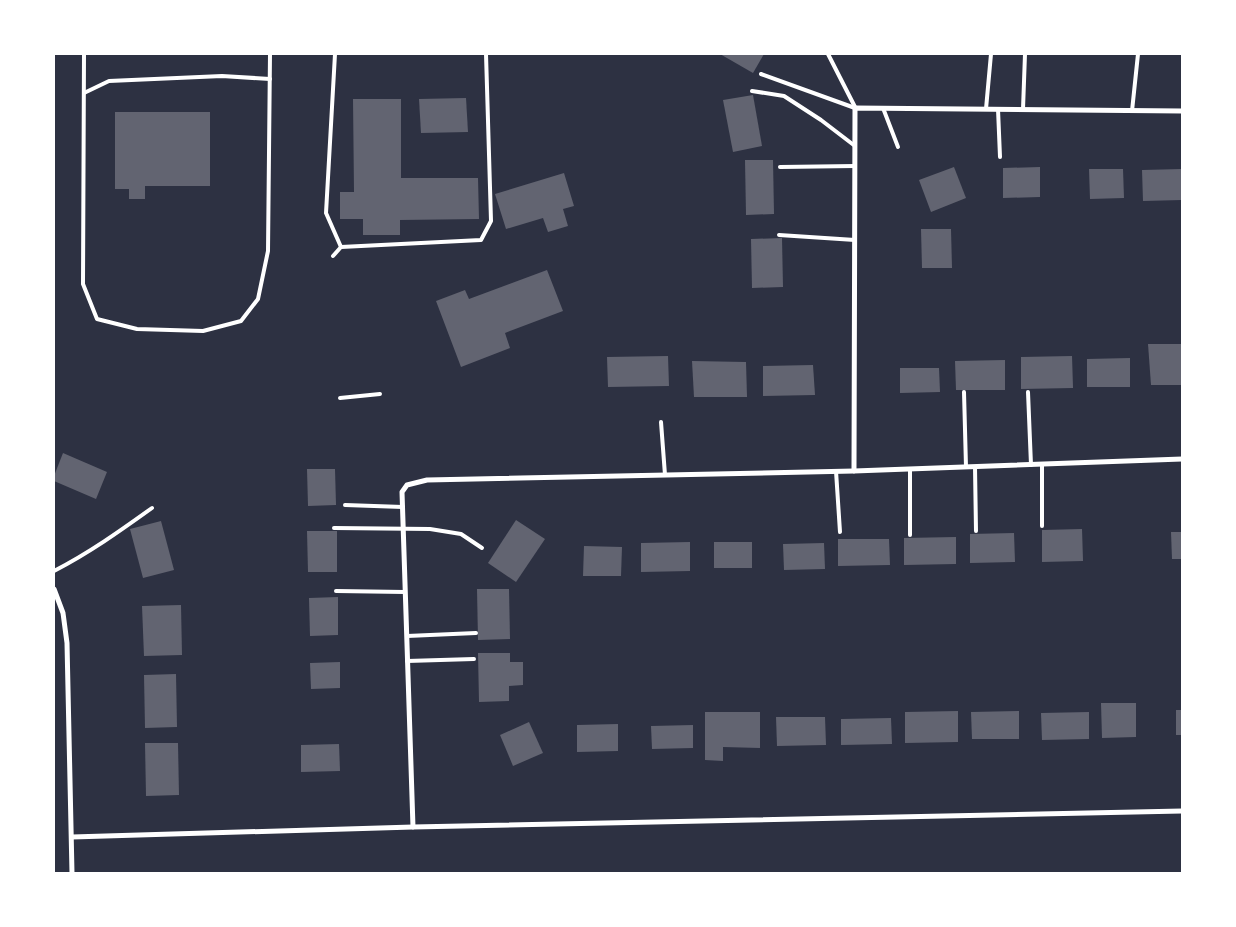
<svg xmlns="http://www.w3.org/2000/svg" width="1236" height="927" font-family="'Golos Text',sans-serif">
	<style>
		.building { fill: #626471 }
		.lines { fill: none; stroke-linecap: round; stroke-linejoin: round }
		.service { stroke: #fff; stroke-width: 4 }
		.minor { stroke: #fff; stroke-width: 5 }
	</style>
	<rect width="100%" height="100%" fill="#2d3142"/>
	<g class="building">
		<path d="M 720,54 L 764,54 L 753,73 Z"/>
		<path d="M 753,95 L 762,146 L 733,152 L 723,100 Z"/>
		<path d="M 466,98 L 468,132 L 421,133 L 419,99 Z"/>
		<path d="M 353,99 L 401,99 L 401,178 L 478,178 L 479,219 L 400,220 L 400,235 L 363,235 L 363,219 L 340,219 L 340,192 L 354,192 Z"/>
		<path d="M 115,112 L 210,112 L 210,186 L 145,186 L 145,199 L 129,199 L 129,189 L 115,189 Z"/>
		<path d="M 745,160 L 773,160 L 774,214 L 746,215 Z"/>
		<path d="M 954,167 L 966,198 L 931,212 L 919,180 Z"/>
		<path d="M 1040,167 L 1040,197 L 1003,198 L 1003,168 Z"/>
		<path d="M 1089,169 L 1123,169 L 1124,198 L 1090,199 Z"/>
		<path d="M 1182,169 L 1182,200 L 1143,201 L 1142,170 Z"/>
		<path d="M 564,173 L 574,206 L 563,209 L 568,226 L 548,232 L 543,218 L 506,229 L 495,194 Z"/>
		<path d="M 921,229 L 951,229 L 952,268 L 922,268 Z"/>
		<path d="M 782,238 L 783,287 L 752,288 L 751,239 Z"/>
		<path d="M 547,270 L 563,311 L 505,333 L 510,348 L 461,367 L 436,301 L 465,290 L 469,299 Z"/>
		<path d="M 1148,344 L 1182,344 L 1182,385 L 1151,385 Z"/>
		<path d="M 668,356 L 669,386 L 608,387 L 607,357 Z"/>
		<path d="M 1072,356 L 1073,388 L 1021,389 L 1021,357 Z"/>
		<path d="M 1130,358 L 1130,387 L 1087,387 L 1087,359 Z"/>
		<path d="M 1005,360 L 1005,390 L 956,390 L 955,361 Z"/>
		<path d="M 692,361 L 746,362 L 747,397 L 694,397 Z"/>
		<path d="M 813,365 L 815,395 L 763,396 L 763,366 Z"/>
		<path d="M 900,368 L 939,368 L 940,392 L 900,393 Z"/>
		<path d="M 63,453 L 107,472 L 96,499 L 54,481 L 54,476 Z"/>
		<path d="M 307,469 L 335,469 L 336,505 L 308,506 Z"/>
		<path d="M 516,520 L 545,539 L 516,582 L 488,563 Z"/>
		<path d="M 161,521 L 174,570 L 143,578 L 130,529 Z"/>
		<path d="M 1082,529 L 1083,561 L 1042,562 L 1042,530 Z"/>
		<path d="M 307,531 L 337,531 L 337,572 L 308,572 Z"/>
		<path d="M 1171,532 L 1182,532 L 1182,559 L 1172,559 Z"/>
		<path d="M 1014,533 L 1015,562 L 970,563 L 970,534 Z"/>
		<path d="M 956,537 L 956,564 L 904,565 L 904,538 Z"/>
		<path d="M 838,539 L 889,539 L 890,565 L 838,566 Z"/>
		<path d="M 690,542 L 690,571 L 641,572 L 641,543 Z"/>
		<rect x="714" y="542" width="38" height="26"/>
		<path d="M 824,543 L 825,569 L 784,570 L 783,544 Z"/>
		<path d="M 584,546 L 622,547 L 621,576 L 583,576 Z"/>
		<path d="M 477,589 L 509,589 L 510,639 L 478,640 Z"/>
		<path d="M 338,597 L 338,635 L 310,636 L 309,598 Z"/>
		<path d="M 181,605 L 182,655 L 144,656 L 142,606 Z"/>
		<path d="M 478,653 L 510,653 L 510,662 L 523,662 L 523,685 L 509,686 L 509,701 L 479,702 Z"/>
		<path d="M 340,662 L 340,688 L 311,689 L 310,663 Z"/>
		<path d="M 176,674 L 177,727 L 145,728 L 144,675 Z"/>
		<path d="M 1101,703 L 1136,703 L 1136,737 L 1102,738 Z"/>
		<rect x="1176" y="710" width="6" height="25"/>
		<path d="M 958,711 L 958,742 L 905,743 L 905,712 Z"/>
		<path d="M 1019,711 L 1019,739 L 972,739 L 971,712 Z"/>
		<path d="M 705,712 L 760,712 L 760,748 L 723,747 L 723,761 L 705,760 Z"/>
		<path d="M 1089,712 L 1089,739 L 1042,740 L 1041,713 Z"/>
		<path d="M 776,717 L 825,717 L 826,745 L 777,746 Z"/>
		<path d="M 891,718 L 892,744 L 841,745 L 841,719 Z"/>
		<path d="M 529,722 L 543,753 L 513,766 L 500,735 Z"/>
		<path d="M 618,724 L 618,751 L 577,752 L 577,725 Z"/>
		<path d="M 693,725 L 693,748 L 652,749 L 651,726 Z"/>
		<path d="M 145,743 L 178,743 L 179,795 L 146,796 Z"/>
		<path d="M 339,744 L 340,771 L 301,772 L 301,745 Z"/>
	</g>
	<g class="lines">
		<g class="service">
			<path d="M 84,54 L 83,284 L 97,319 L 137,329 L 203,331 L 241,321 L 258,299 L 268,251 L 270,54"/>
			<path d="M 335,54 L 326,213 L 341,247 L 481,240 L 491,221 L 486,54"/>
			<path d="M 828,54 L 855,107"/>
			<path d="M 761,74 L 855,108"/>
			<path d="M 752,91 L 784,96 L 821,120 L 855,146"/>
			<path d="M 84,93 L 109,81 L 222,76 L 270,79"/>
			<path d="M 883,108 L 898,147"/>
			<path d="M 986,109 L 991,54"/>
			<path d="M 998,109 L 1000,157"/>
			<path d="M 1023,109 L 1025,54"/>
			<path d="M 1132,111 L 1138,54"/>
			<path d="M 780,167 L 855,166"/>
			<path d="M 779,235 L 855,240"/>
			<path d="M 333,256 L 341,247"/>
			<path d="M 964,392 L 966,467"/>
			<path d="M 1028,392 L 1031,465"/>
			<path d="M 340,398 L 380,394"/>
			<path d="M 661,422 L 665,475"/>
			<path d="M 975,467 L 976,531"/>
			<path d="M 910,469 L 910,535"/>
			<path d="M 836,471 L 840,532"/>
			<path d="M 345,505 L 403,507"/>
			<path d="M 1042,526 L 1042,464"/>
			<path d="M 334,528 L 430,529 L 461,534 L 482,548"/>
			<path d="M 54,571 C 89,553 120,531 152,508"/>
			<path d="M 336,591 L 405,592"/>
			<path d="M 407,636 L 476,633"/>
			<path d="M 407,661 L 474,659"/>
		</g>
		<g class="minor">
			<path d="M 854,471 L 855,108 L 1182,111"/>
			<path d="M 54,589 L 63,613 L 67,643 L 72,873"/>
			<path d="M 413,827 L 402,492 L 407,485 L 427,480 L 854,471 L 1182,459"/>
			<path d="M 72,837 L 413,827 L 1182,811"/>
		</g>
	</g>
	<rect width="1236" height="927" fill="none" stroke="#ffffff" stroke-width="110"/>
</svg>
